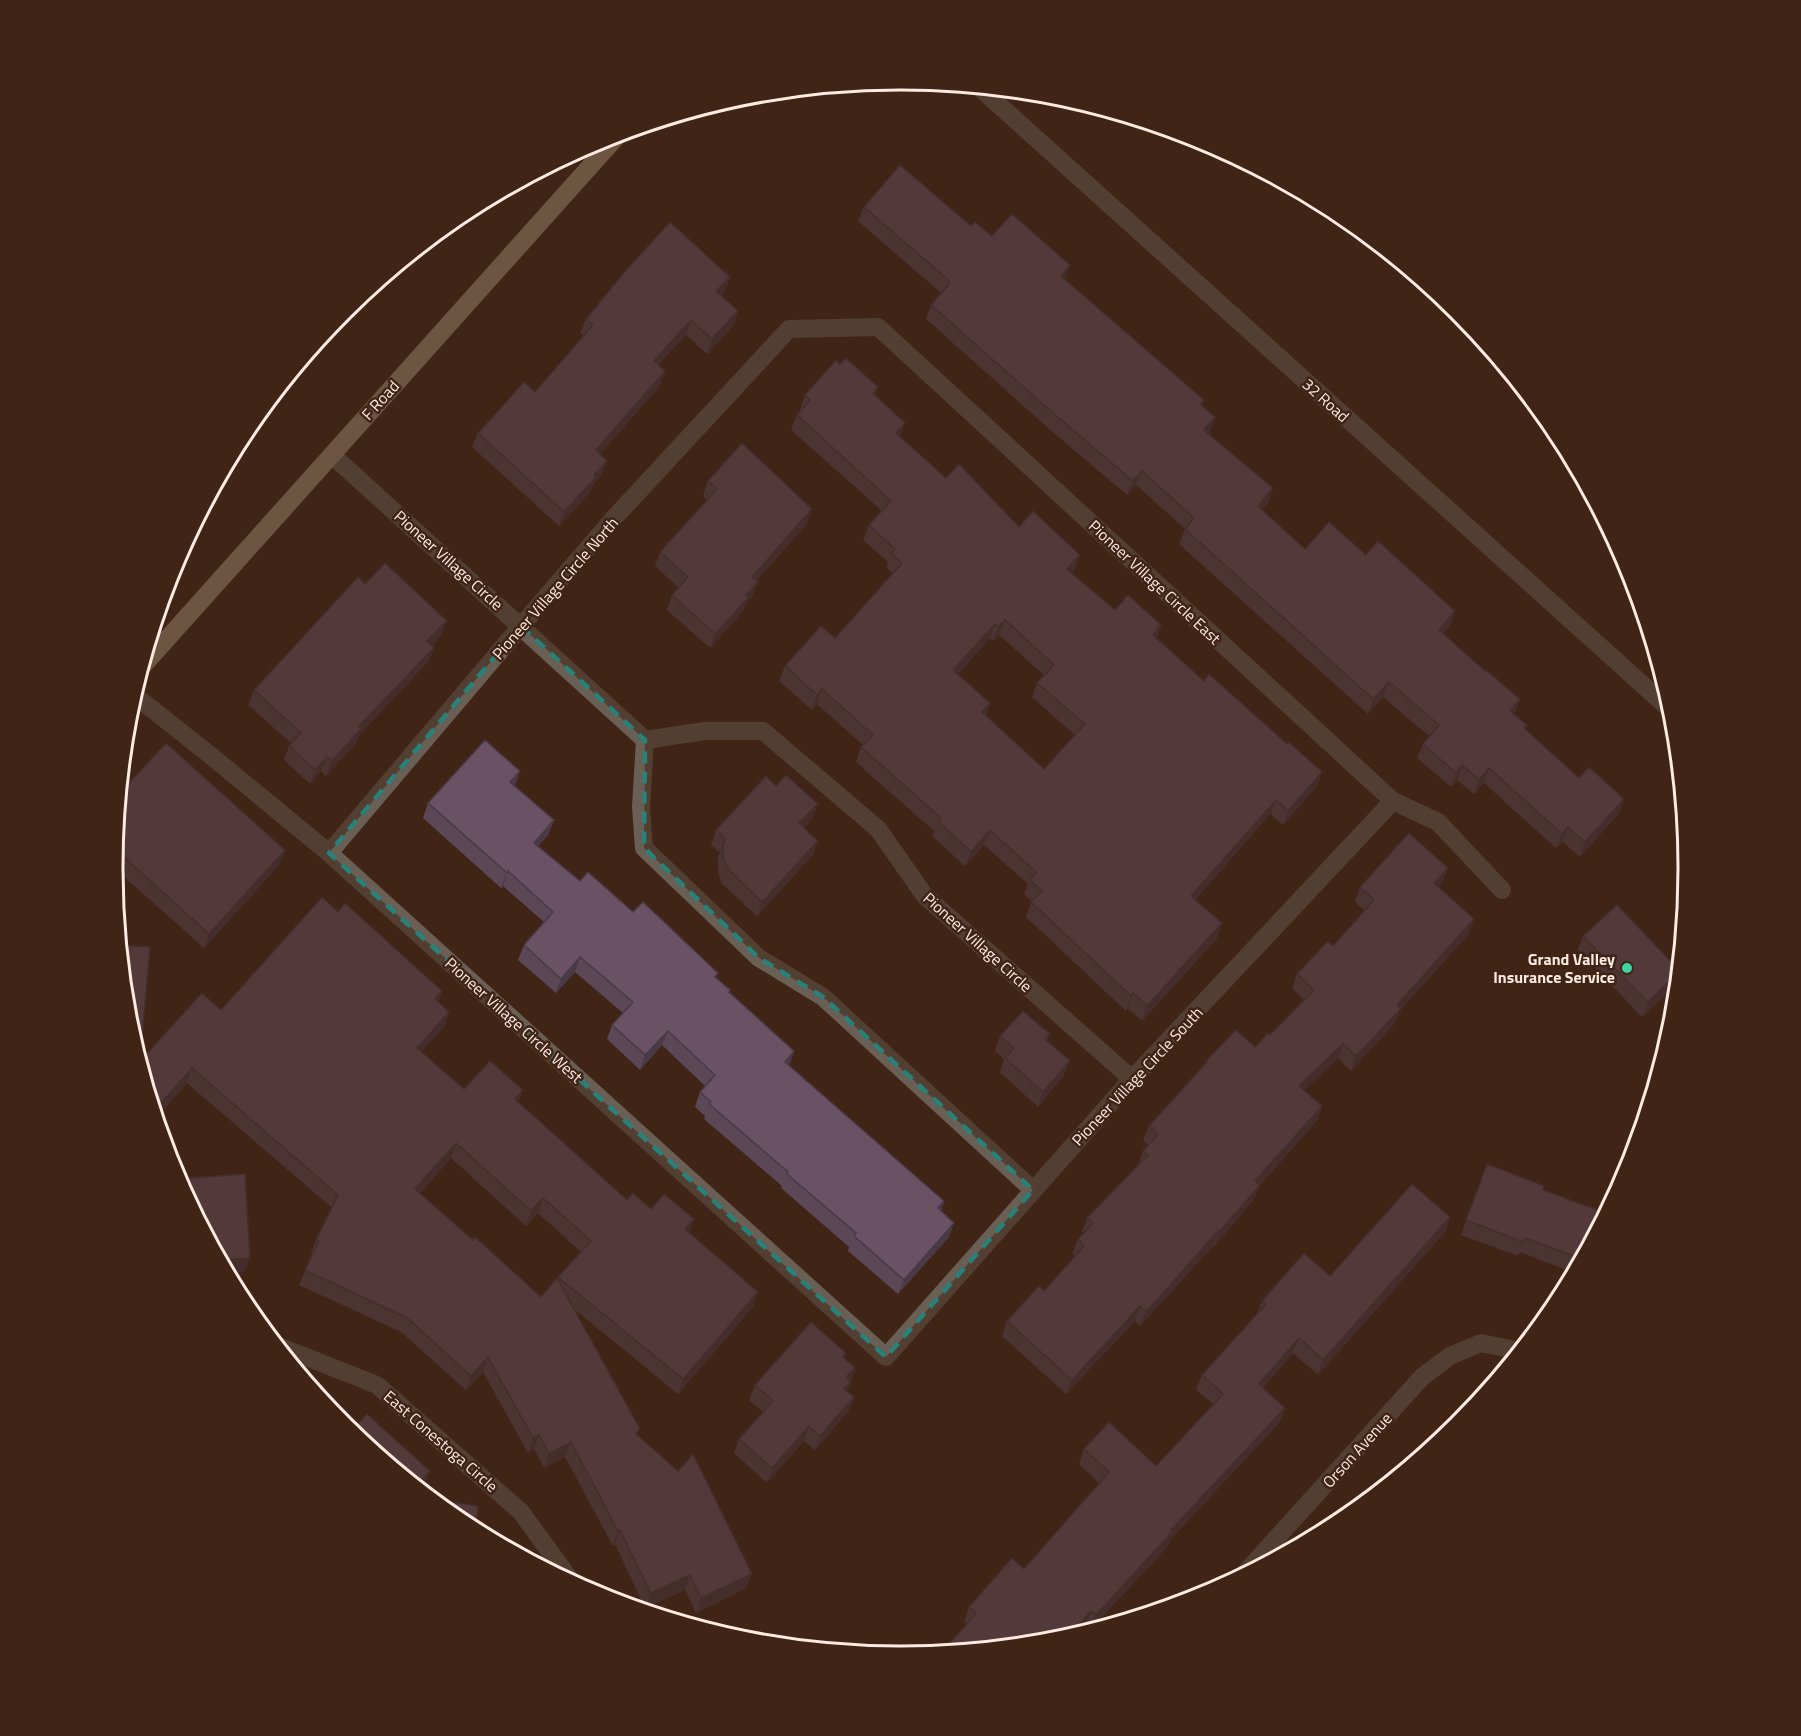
<svg xmlns="http://www.w3.org/2000/svg" width="1801" height="1736" font-family="'Titillium Web',sans-serif">
	<style>
		.lines { fill: none; stroke-linecap: round; stroke-linejoin: round }
		.minor { stroke: #695f54; stroke-width: 18 }
		.major { stroke: #a69079; stroke-width: 18 }
		.wall { fill: #5b4756; fill-rule: evenodd }
		.shaded-wall { fill: #4a3946 }
		.building { fill: #6a5264; stroke: #4a3946; stroke-width: 1.5; fill-rule: evenodd }
		.marked { fill: none; stroke: #27827a; stroke-width: 4.5; stroke-dasharray: 12 8; stroke-linejoin: round }
		.poi-dot { fill: #3bd4a4; stroke: #402416; stroke-width: 2 }
		.labels { text-anchor: middle; stroke-width: 5; stroke-linejoin: round; paint-order: stroke }
		.street-label { font-size: 16px; fill: #fdeae1; stroke: #402416 }
		.poi-label { font-size: 16px; font-weight: bold; fill: #fdeae1; stroke: #402416; text-anchor: end }
		.rim { fill: none; stroke: #fdeae1; stroke-width: 3 }
	</style>
	<rect width="100%" height="100%" fill="#402416"/>
	<g class="lines">
		<g class="minor">
			<path d="M 979,87 L 1674,713"/>
			<path d="M 332,455 L 645,740 L 705,731 L 763,731 L 878,829 L 925,896 L 1132,1079"/>
			<path d="M 133,694 L 210,755 L 329,853 L 886,1357 L 1132,1079 L 1393,801"/>
			<path d="M 645,740 L 641,807 L 644,848 L 759,958 L 823,997 L 1033,1190"/>
			<path d="M 329,853 L 521,626 L 614,518 L 789,329 L 878,327 L 1393,801 L 1438,822 L 1502,890"/>
			<path d="M 276,1345 L 377,1385 L 521,1512 L 572,1582"/>
			<path d="M 1245,1573 L 1422,1377 L 1450,1356 L 1481,1343 L 1510,1349 L 1517,1353"/>
		</g>
		<path class="major" d="M 141,668 L 620,133"/>
	</g>
	<g class="wall">
		<path d="M 864,207 L 971,226 L 992,236 L 1065,280 L 1204,400 L 1202,405 L 1215,417 L 1209,433 L 1268,503 L 1262,510 L 1305,549 L 1366,555 L 1455,611 L 1450,626 L 1443,633 L 1514,714 L 1527,725 L 1525,729 L 1579,778 L 1624,799 L 1619,813 L 1580,857 L 1563,842 L 1556,848 L 1484,783 L 1474,794 L 1457,780 L 1451,787 L 1417,758 L 1423,744 L 1429,736 L 1383,697 L 1368,714 L 1179,544 L 1185,529 L 1136,485 L 1127,495 L 1047,427 L 926,319 L 931,305 L 941,293 L 858,221 Z"/>
		<path d="M 725,291 L 721,295 L 738,311 L 733,326 L 707,354 L 686,335 L 658,365 L 660,386 L 600,454 L 601,475 L 593,485 L 590,492 L 559,526 L 472,447 L 478,433 L 535,392 L 584,336 L 580,333 L 586,319 Z"/>
		<path d="M 840,364 L 878,387 L 875,395 L 900,436 L 946,478 L 1019,527 L 1074,570 L 1071,573 L 1115,610 L 1161,625 L 1156,638 L 1204,681 L 1322,772 L 1317,786 L 1283,825 L 1270,814 L 1195,900 L 1222,923 L 1217,938 L 1142,1021 L 1128,1008 L 1126,1011 L 1026,917 L 1032,901 L 1024,894 L 1028,884 L 984,845 L 965,866 L 932,836 L 934,831 L 856,762 L 861,747 L 863,745 L 817,704 L 812,710 L 779,681 L 785,666 L 835,638 L 893,574 L 886,567 L 888,562 L 863,540 L 869,525 L 882,511 L 791,430 L 797,415 L 801,411 L 800,410 L 805,395 ZM 999,635 L 1044,675 L 1037,683 L 1032,697 L 1075,735 L 1044,769 L 986,716 L 990,703 L 958,674 L 990,638 L 993,641 Z"/>
		<path d="M 708,481 L 807,524 L 756,581 L 752,597 L 746,603 L 743,611 L 710,648 L 667,610 L 672,595 L 679,588 L 655,566 L 660,552 L 707,500 L 703,496 Z"/>
		<path d="M 365,584 L 441,635 L 432,646 L 434,648 L 428,662 L 359,735 L 356,743 L 326,776 L 321,771 L 310,784 L 284,760 L 289,746 L 291,743 L 248,705 L 254,690 Z"/>
		<path d="M 515,786 L 554,820 L 548,835 L 538,846 L 580,881 L 633,912 L 717,978 L 730,993 L 794,1051 L 789,1065 L 944,1201 L 941,1211 L 949,1237 L 898,1294 L 848,1251 L 849,1247 L 781,1188 L 782,1186 L 704,1119 L 705,1116 L 695,1107 L 700,1092 L 705,1086 L 662,1045 L 640,1070 L 607,1039 L 612,1025 L 623,1013 L 575,972 L 556,993 L 518,960 L 524,945 L 544,922 L 503,886 L 501,888 L 423,818 L 428,803 Z"/>
		<path d="M 776,786 L 818,804 L 812,819 L 804,828 L 813,855 L 757,916 L 722,884 L 718,872 L 718,857 L 720,853 L 711,845 L 716,830 Z"/>
		<path d="M 119,794 L 280,864 L 204,948 L 112,866 Z"/>
		<path d="M 1442,883 L 1438,887 L 1469,934 L 1400,1010 L 1395,1023 L 1351,1071 L 1338,1058 L 1304,1090 L 1322,1106 L 1317,1121 L 1260,1185 L 1254,1199 L 1214,1247 L 1213,1246 L 1140,1326 L 1135,1321 L 1066,1394 L 1002,1336 L 1007,1321 L 1044,1291 L 1075,1256 L 1072,1254 L 1078,1239 L 1083,1234 L 1082,1232 L 1087,1218 L 1138,1165 L 1143,1151 L 1148,1145 L 1143,1140 L 1149,1126 L 1204,1064 L 1206,1061 L 1255,1047 L 1270,1035 L 1304,1000 L 1292,988 L 1297,974 L 1333,946 L 1365,911 L 1355,902 L 1360,887 Z"/>
		<path d="M 338,912 L 442,991 L 438,1002 L 449,1012 L 444,1027 L 421,1052 L 464,1089 L 523,1090 L 518,1102 L 627,1200 L 651,1209 L 694,1219 L 689,1232 L 753,1307 L 678,1394 L 574,1309 L 638,1435 L 746,1588 L 696,1613 L 685,1590 L 645,1608 L 615,1544 L 613,1546 L 565,1457 L 544,1468 L 534,1449 L 528,1453 L 483,1372 L 466,1390 L 401,1332 L 299,1285 L 312,1255 L 311,1254 L 316,1240 L 332,1208 L 187,1083 L 156,1118 L 127,1021 L 140,1061 L 221,1010 ZM 451,1158 L 526,1226 L 538,1213 L 581,1252 L 558,1277 L 558,1279 L 541,1297 L 473,1240 L 420,1193 Z"/>
		<path d="M 1583,936 L 1675,986 L 1642,1017 L 1578,950 Z"/>
		<path d="M 1050,1034 L 1047,1041 L 1064,1075 L 1038,1107 L 1000,1072 L 1004,1059 L 995,1051 L 1000,1036 Z"/>
		<path d="M 1487,1164 L 1543,1190 L 1606,1213 L 1574,1273 L 1520,1252 L 1518,1256 L 1461,1235 Z"/>
		<path d="M 1450,1217 L 1445,1232 L 1318,1375 L 1293,1353 L 1263,1388 L 1285,1408 L 1280,1422 L 1170,1540 L 1168,1546 L 1090,1630 L 1086,1625 L 1054,1641 L 944,1652 L 945,1649 L 967,1624 L 964,1622 L 969,1607 L 1024,1569 L 1099,1483 L 1079,1464 L 1084,1449 L 1156,1466 L 1213,1404 L 1196,1390 L 1202,1375 L 1257,1314 L 1262,1301 L 1330,1276 Z"/>
		<path d="M 846,1353 L 844,1358 L 855,1368 L 847,1392 L 854,1397 L 848,1412 L 815,1450 L 804,1441 L 767,1483 L 734,1453 L 739,1439 L 763,1412 L 749,1400 L 755,1385 Z"/>
	</g>
	<g class="shaded-wall">
		<path d="M 1070,265 L 1065,280 L 1061,276 Z"/>
		<path d="M 730,277 L 725,291 L 711,306 L 716,291 Z"/>
		<path d="M 738,311 L 733,326 L 707,354 L 712,339 Z"/>
		<path d="M 691,320 L 686,335 L 649,375 L 654,361 Z"/>
		<path d="M 665,371 L 660,386 L 590,465 L 596,450 Z"/>
		<path d="M 1215,417 L 1210,432 L 1199,444 L 1204,430 Z"/>
		<path d="M 905,423 L 900,437 L 896,433 Z"/>
		<path d="M 607,461 L 601,475 L 593,485 L 590,492 L 559,526 L 564,512 L 594,475 Z"/>
		<path d="M 1142,471 L 1136,485 L 1127,495 L 1133,481 Z"/>
		<path d="M 1273,488 L 1268,503 L 1253,521 L 1258,506 Z"/>
		<path d="M 812,509 L 807,524 L 746,591 L 752,577 Z"/>
		<path d="M 1080,555 L 1074,570 L 1061,584 L 1067,569 Z"/>
		<path d="M 758,582 L 752,597 L 746,603 L 743,611 L 710,648 L 715,634 L 746,595 Z"/>
		<path d="M 1455,611 L 1450,626 L 1433,644 L 1439,630 Z"/>
		<path d="M 1005,620 L 999,635 L 993,641 L 998,627 Z"/>
		<path d="M 447,621 L 441,635 L 422,656 L 427,641 Z"/>
		<path d="M 995,624 L 990,638 L 948,684 L 953,670 Z"/>
		<path d="M 1161,625 L 1156,640 L 1153,635 Z"/>
		<path d="M 434,648 L 428,662 L 359,735 L 356,743 L 326,776 L 332,761 L 359,726 Z"/>
		<path d="M 1389,682 L 1383,697 L 1368,714 L 1373,699 Z"/>
		<path d="M 822,689 L 817,704 L 812,710 L 817,695 Z"/>
		<path d="M 1520,699 L 1515,713 L 1505,725 L 1510,711 Z"/>
		<path d="M 990,703 L 985,718 L 982,712 Z"/>
		<path d="M 327,757 L 321,771 L 310,784 L 315,770 Z"/>
		<path d="M 1462,765 L 1457,780 L 1451,787 L 1456,773 Z"/>
		<path d="M 1489,768 L 1484,783 L 1474,794 L 1479,780 Z"/>
		<path d="M 520,771 L 515,786 L 510,782 Z"/>
		<path d="M 1322,772 L 1317,786 L 1283,825 L 1288,811 Z"/>
		<path d="M 1624,799 L 1619,813 L 1580,857 L 1585,842 Z"/>
		<path d="M 1276,800 L 1270,814 L 1185,910 L 1191,896 Z"/>
		<path d="M 818,804 L 812,819 L 794,838 L 799,823 Z"/>
		<path d="M 554,820 L 548,835 L 528,857 L 534,843 Z"/>
		<path d="M 1568,827 L 1563,842 L 1556,848 L 1562,834 Z"/>
		<path d="M 990,830 L 984,845 L 965,866 L 971,852 Z"/>
		<path d="M 818,841 L 813,855 L 757,916 L 762,902 Z"/>
		<path d="M 285,850 L 280,864 L 204,948 L 209,934 Z"/>
		<path d="M 1448,868 L 1442,883 L 1429,897 L 1434,883 Z"/>
		<path d="M 508,871 L 503,886 L 501,888 L 507,873 Z"/>
		<path d="M 1474,919 L 1469,934 L 1400,1010 L 1395,1023 L 1351,1071 L 1356,1056 L 1397,1005 Z"/>
		<path d="M 1222,923 L 1217,938 L 1142,1021 L 1147,1006 Z"/>
		<path d="M 580,957 L 575,972 L 556,993 L 561,979 Z"/>
		<path d="M 1679,972 L 1675,986 L 1642,1017 L 1648,1002 Z"/>
		<path d="M 442,991 L 437,1006 L 435,999 Z"/>
		<path d="M 1133,993 L 1128,1008 L 1126,1011 L 1131,996 Z"/>
		<path d="M 449,1012 L 444,1027 L 411,1063 L 417,1048 Z"/>
		<path d="M 668,1031 L 662,1045 L 640,1070 L 645,1055 Z"/>
		<path d="M 1343,1044 L 1338,1058 L 1294,1100 L 1299,1086 Z"/>
		<path d="M 794,1051 L 789,1066 L 785,1062 Z"/>
		<path d="M 1070,1061 L 1064,1075 L 1038,1107 L 1043,1092 Z"/>
		<path d="M 192,1068 L 187,1083 L 156,1118 L 154,1111 Z"/>
		<path d="M 523,1090 L 517,1105 L 515,1099 Z"/>
		<path d="M 1322,1106 L 1317,1121 L 1250,1196 L 1255,1181 Z"/>
		<path d="M 456,1143 L 451,1158 L 410,1203 L 415,1189 Z"/>
		<path d="M 1260,1185 L 1254,1199 L 1214,1247 L 1219,1232 Z"/>
		<path d="M 543,1198 L 538,1213 L 526,1226 L 531,1211 Z"/>
		<path d="M 944,1201 L 939,1216 L 938,1208 Z"/>
		<path d="M 1450,1217 L 1445,1232 L 1318,1375 L 1323,1360 Z"/>
		<path d="M 694,1219 L 688,1234 L 685,1229 Z"/>
		<path d="M 954,1223 L 949,1237 L 898,1294 L 904,1280 Z"/>
		<path d="M 1218,1231 L 1213,1246 L 1140,1326 L 1146,1312 Z"/>
		<path d="M 250,1258 L 245,1272 L 227,1274 L 220,1260 Z"/>
		<path d="M 758,1292 L 753,1307 L 678,1394 L 683,1379 Z"/>
		<path d="M 1140,1306 L 1135,1321 L 1066,1394 L 1072,1380 Z"/>
		<path d="M 1299,1338 L 1293,1353 L 1254,1398 L 1259,1384 Z"/>
		<path d="M 488,1357 L 483,1372 L 466,1390 L 471,1376 Z"/>
		<path d="M 855,1368 L 849,1382 L 846,1377 Z"/>
		<path d="M 851,1382 L 846,1396 L 844,1389 Z"/>
		<path d="M 854,1397 L 848,1412 L 815,1450 L 820,1436 Z"/>
		<path d="M 1285,1408 L 1280,1422 L 1170,1540 L 1168,1546 L 1090,1630 L 1096,1615 L 1171,1530 Z"/>
		<path d="M 809,1426 L 804,1441 L 767,1483 L 772,1468 Z"/>
		<path d="M 539,1435 L 534,1449 L 528,1453 L 533,1438 Z"/>
		<path d="M 571,1442 L 565,1457 L 544,1468 L 549,1454 Z"/>
		<path d="M 430,1471 L 424,1486 L 421,1490 L 417,1486 Z"/>
		<path d="M 620,1530 L 615,1544 L 613,1546 L 618,1531 Z"/>
		<path d="M 752,1574 L 746,1588 L 696,1613 L 701,1598 Z"/>
		<path d="M 690,1575 L 685,1590 L 645,1608 L 651,1593 Z"/>
		<path d="M 1091,1611 L 1086,1625 L 1078,1634 L 1069,1637 Z"/>
	</g>
	<g class="building">
		<path d="M 900,165 L 971,226 L 975,222 L 992,236 L 1012,214 L 1070,265 L 1061,276 L 1204,400 L 1200,404 L 1215,417 L 1204,430 L 1273,488 L 1258,506 L 1305,549 L 1329,522 L 1366,555 L 1378,541 L 1455,611 L 1439,630 L 1485,671 L 1486,670 L 1520,699 L 1510,711 L 1527,725 L 1524,728 L 1579,778 L 1589,767 L 1624,799 L 1585,842 L 1568,827 L 1562,834 L 1489,768 L 1479,780 L 1462,765 L 1456,773 L 1423,744 L 1439,725 L 1389,682 L 1373,699 L 1185,529 L 1194,518 L 1142,471 L 1133,481 L 1052,412 L 931,305 L 950,283 L 945,277 L 864,207 Z"/>
		<path d="M 670,222 L 730,277 L 716,291 L 738,311 L 712,339 L 691,320 L 654,361 L 665,371 L 596,450 L 607,461 L 594,475 L 596,477 L 564,512 L 478,433 L 524,382 L 535,392 L 593,325 L 586,319 L 628,268 Z"/>
		<path d="M 846,358 L 878,387 L 873,393 L 905,423 L 896,433 L 946,478 L 959,464 L 1019,527 L 1033,511 L 1080,555 L 1067,569 L 1115,610 L 1128,595 L 1161,625 L 1153,635 L 1204,681 L 1209,674 L 1287,744 L 1289,742 L 1322,772 L 1288,811 L 1276,800 L 1191,896 L 1222,923 L 1147,1006 L 1133,993 L 1131,996 L 1031,902 L 1042,891 L 1030,880 L 1036,872 L 990,830 L 971,852 L 938,821 L 941,818 L 861,747 L 873,735 L 822,689 L 817,695 L 785,666 L 821,626 L 835,638 L 902,563 L 891,553 L 895,549 L 869,525 L 891,501 L 797,415 L 810,400 L 805,395 L 836,360 L 840,364 ZM 1005,620 L 1054,665 L 1037,683 L 1085,724 L 1044,769 L 982,712 L 990,703 L 953,670 L 995,624 L 998,627 Z"/>
		<path d="M 742,443 L 812,509 L 752,577 L 758,582 L 746,595 L 749,597 L 715,634 L 672,595 L 688,577 L 660,552 L 717,489 L 708,481 Z"/>
		<path d="M 385,563 L 447,621 L 427,641 L 434,648 L 359,726 L 362,728 L 332,761 L 327,757 L 315,770 L 289,746 L 301,733 L 254,690 L 358,577 L 365,584 Z"/>
		<path d="M 485,740 L 520,771 L 510,782 L 554,820 L 534,843 L 580,881 L 588,872 L 633,912 L 643,902 L 718,973 L 715,977 L 730,990 L 729,992 L 794,1051 L 785,1062 L 944,1201 L 938,1208 L 954,1223 L 904,1280 L 854,1236 L 856,1233 L 787,1174 L 788,1172 L 709,1104 L 711,1102 L 700,1092 L 715,1075 L 668,1031 L 645,1055 L 612,1025 L 633,1002 L 580,957 L 561,979 L 524,945 L 553,912 L 508,871 L 507,873 L 428,803 Z"/>
		<path d="M 166,743 L 285,850 L 209,934 L 114,848 L 115,837 L 125,827 L 117,819 L 119,794 Z"/>
		<path d="M 786,775 L 818,804 L 799,823 L 818,841 L 762,902 L 728,869 L 723,857 L 723,843 L 726,839 L 716,830 L 766,776 L 776,786 Z"/>
		<path d="M 1409,833 L 1448,868 L 1434,883 L 1474,919 L 1397,1005 L 1401,1009 L 1356,1056 L 1343,1044 L 1299,1086 L 1322,1106 L 1255,1181 L 1260,1185 L 1219,1232 L 1218,1231 L 1146,1312 L 1140,1306 L 1072,1380 L 1007,1321 L 1039,1286 L 1044,1291 L 1084,1246 L 1078,1239 L 1093,1223 L 1087,1218 L 1148,1155 L 1143,1151 L 1158,1134 L 1149,1126 L 1207,1062 L 1206,1061 L 1236,1030 L 1255,1047 L 1268,1033 L 1270,1035 L 1314,990 L 1297,974 L 1328,941 L 1333,946 L 1374,900 L 1360,887 Z"/>
		<path d="M 322,897 L 338,912 L 345,903 L 442,991 L 435,999 L 449,1012 L 417,1048 L 464,1089 L 490,1061 L 523,1090 L 515,1099 L 627,1200 L 633,1193 L 651,1209 L 664,1194 L 694,1219 L 685,1229 L 758,1292 L 683,1379 L 558,1277 L 591,1241 L 543,1198 L 531,1211 L 456,1143 L 415,1189 L 473,1240 L 475,1237 L 541,1297 L 557,1278 L 640,1429 L 636,1434 L 678,1471 L 693,1454 L 752,1574 L 701,1598 L 690,1575 L 651,1593 L 620,1530 L 618,1531 L 571,1442 L 549,1454 L 539,1435 L 533,1438 L 488,1357 L 471,1376 L 407,1318 L 305,1270 L 319,1241 L 316,1240 L 338,1195 L 192,1068 L 154,1111 L 127,1021 L 120,945 L 150,947 L 140,1061 L 202,993 L 221,1010 Z"/>
		<path d="M 1617,905 L 1679,970 L 1679,972 L 1648,1002 L 1583,936 Z"/>
		<path d="M 1023,1011 L 1050,1034 L 1045,1039 L 1070,1061 L 1043,1092 L 1005,1058 L 1014,1048 L 1000,1036 Z"/>
		<path d="M 1487,1164 L 1544,1186 L 1543,1190 L 1606,1213 L 1581,1259 L 1525,1238 L 1523,1242 L 1466,1220 Z"/>
		<path d="M 245,1174 L 250,1258 L 220,1260 L 177,1179 Z"/>
		<path d="M 1412,1184 L 1450,1217 L 1323,1360 L 1299,1338 L 1259,1384 L 1285,1408 L 1171,1530 L 1173,1531 L 1096,1615 L 1091,1611 L 1069,1637 L 1054,1641 L 948,1652 L 945,1649 L 976,1613 L 969,1607 L 1012,1558 L 1024,1569 L 1109,1472 L 1084,1449 L 1109,1422 L 1156,1466 L 1223,1394 L 1202,1375 L 1266,1304 L 1262,1301 L 1304,1253 L 1330,1276 Z"/>
		<path d="M 811,1322 L 846,1353 L 843,1357 L 855,1368 L 846,1377 L 851,1382 L 844,1389 L 854,1397 L 820,1436 L 809,1426 L 772,1468 L 739,1439 L 773,1401 L 755,1385 Z"/>
		<path d="M 367,1414 L 430,1471 L 417,1486 L 351,1432 Z"/>
		<path d="M 433,1499 L 478,1506 L 475,1530 L 462,1523 Z"/>
	</g>
	<path d="M0 0H1801V1736H0ZM 521,626 L 645,740 L 644,848 L 759,958 L 823,997 L 1033,1190 L 886,1357 L 329,853 Z" fill="#402416" fill-opacity=".55" fill-rule="evenodd"/>
	<path class="marked" d="M 521,626 L 645,740 L 644,848 L 759,958 L 823,997 L 1033,1190 L 886,1357 L 329,853 Z"/>
	<circle class="poi-dot" cx="1627" cy="968" r="6"/>
	<g class="labels">
		<g class="street-label">
			<text transform="translate(380 400) rotate(-48)" y="6">F Road</text>
			<text transform="translate(1326 400) rotate(42)" y="6">32 Road</text>
			<text transform="translate(449 560) rotate(42)" y="6">Pioneer Village Circle</text>
			<text transform="translate(1155 582) rotate(43)" y="6">Pioneer Village Circle East</text>
			<text transform="translate(555 588) rotate(-49)" y="6">Pioneer Village Circle North</text>
			<text transform="translate(978 942) rotate(42)" y="6">Pioneer Village Circle</text>
			<text transform="translate(514 1020) rotate(42)" y="6">Pioneer Village Circle West</text>
			<text transform="translate(1137 1076) rotate(-47)" y="6">Pioneer Village Circle South</text>
			<text transform="translate(441 1441) rotate(41)" y="6">East Conestoga Circle</text>
			<text transform="translate(1357 1450) rotate(-48)" y="6">Orson Avenue</text>
		</g>
		<g class="poi-label">
			<text x="1615" y="965">Grand Valley<tspan x="1615" dy="18">Insurance Service</tspan></text>
		</g>
	</g>
	<path d="M0 0H1801V1736H0ZM900 90H901A777 777 0 0 1 1678 867V869A777 777 0 0 1 901 1646H900A777 777 0 0 1 123 869V867A777 777 0 0 1 900 90Z" fill="#402416" fill-rule="evenodd"/>
	<path class="rim" d="M900 90H901A777 777 0 0 1 1678 867V869A777 777 0 0 1 901 1646H900A777 777 0 0 1 123 869V867A777 777 0 0 1 900 90Z"/>
</svg>
